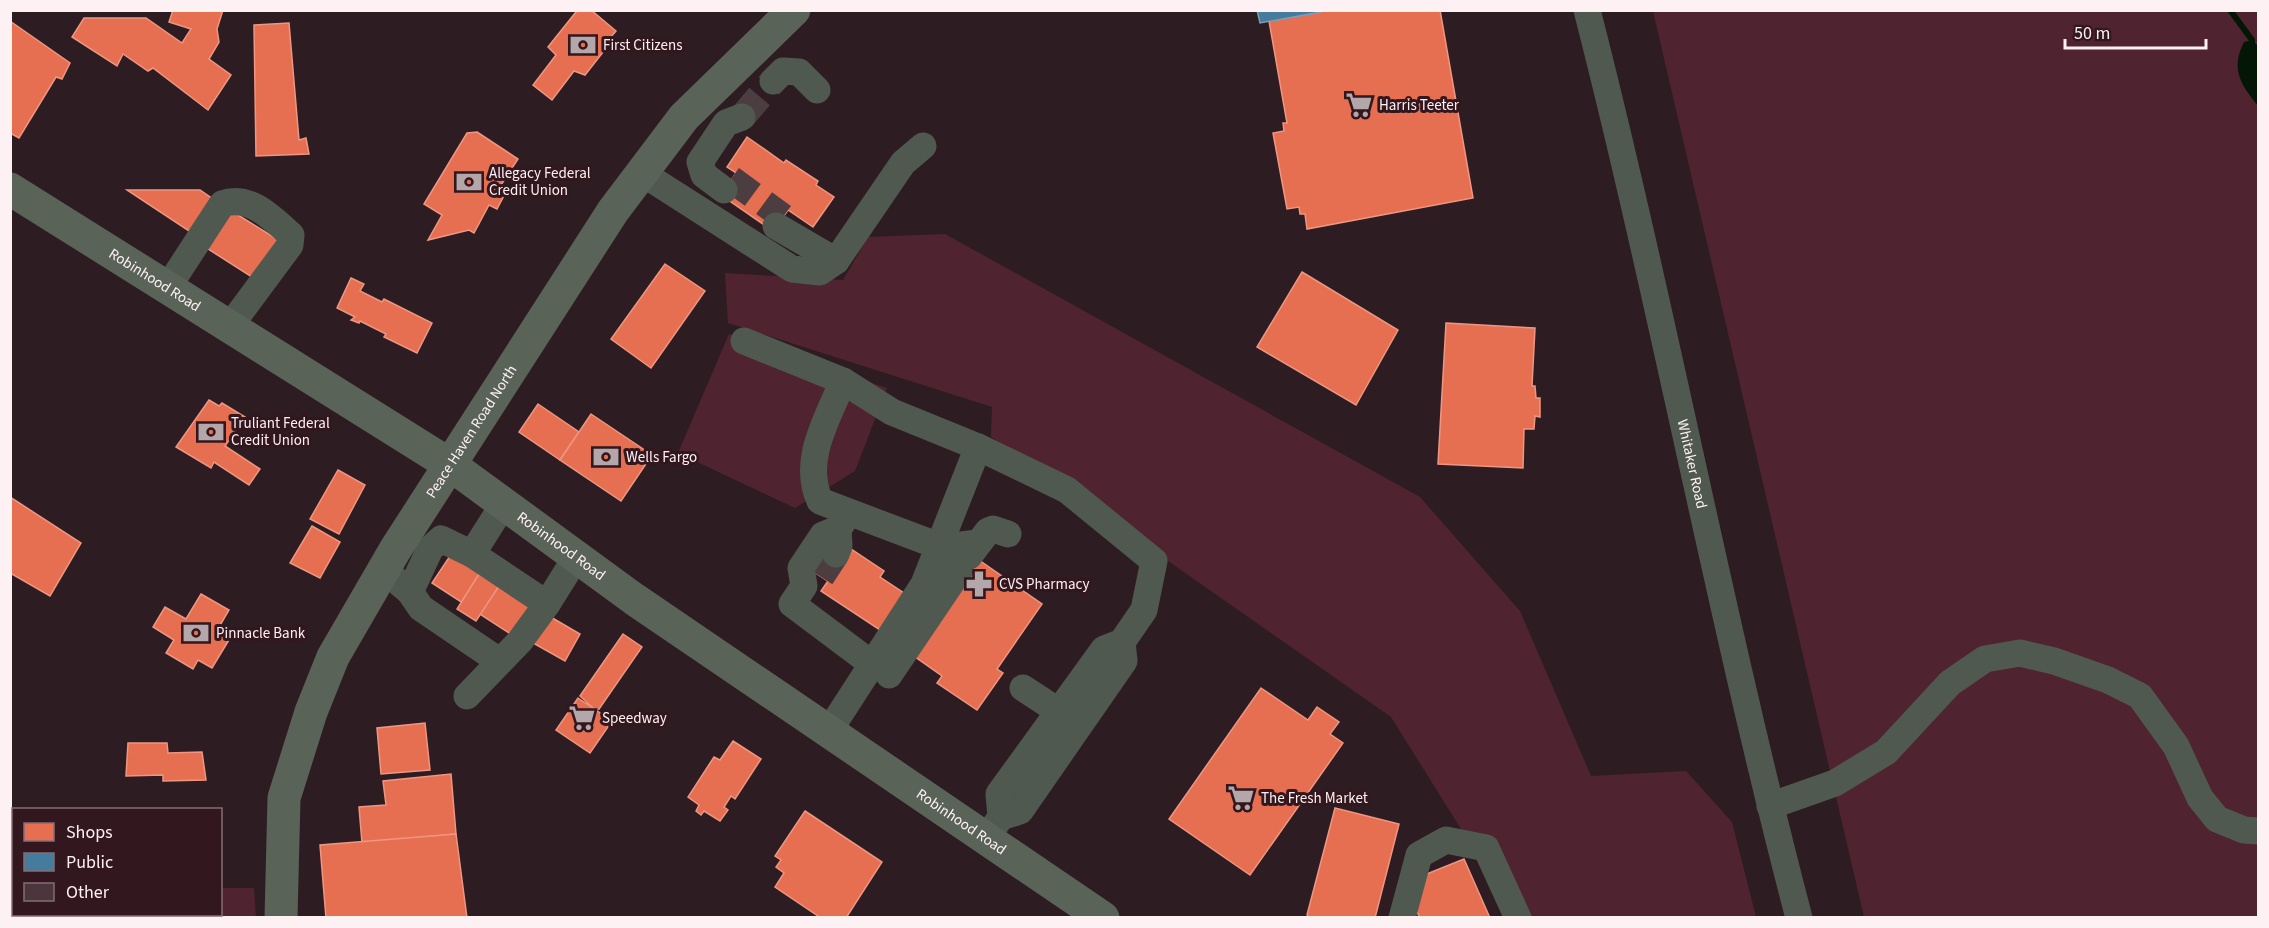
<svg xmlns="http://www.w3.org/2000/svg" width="2269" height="928" font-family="'Source Sans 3',sans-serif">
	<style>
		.green { fill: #502330 }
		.water { fill: #041605 }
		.shops { fill: #e76f51; stroke: #ee9682; stroke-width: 1.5 }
		.public { fill: #457b9d; stroke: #7c9eb7; stroke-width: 1.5 }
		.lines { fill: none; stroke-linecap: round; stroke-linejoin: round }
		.stream { stroke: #041605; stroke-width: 6 }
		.building { fill: #4a363c; stroke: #56484c; stroke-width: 1.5 }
		.minor-tunnel { stroke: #4c3d41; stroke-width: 27; stroke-dasharray: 27 14; stroke-linecap: butt }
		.minor { stroke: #505950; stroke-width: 27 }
		.major { stroke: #596358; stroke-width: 33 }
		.labels { text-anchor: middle; stroke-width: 6; stroke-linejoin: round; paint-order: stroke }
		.poi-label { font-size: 15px; fill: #fdf1f3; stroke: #33171e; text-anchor: start }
		.street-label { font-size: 15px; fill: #fdf1f3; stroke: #33171e }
	</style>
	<rect width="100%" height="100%" fill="#2d1d22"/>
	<g class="green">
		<path d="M 1653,11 L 2258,11 L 2258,917 L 1864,917 Z"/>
		<path d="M 945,234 L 1420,497 L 1520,611 L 1591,776 L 1686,771 L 1732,822 L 1756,917 L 1516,917 L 1391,717 L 991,437 L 992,407 L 728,323 L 725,273 L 843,280 L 868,237 Z"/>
		<path d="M 729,334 L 887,388 L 855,471 L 795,508 L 678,453 Z"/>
		<path d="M 221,888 L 254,888 L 256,917 L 43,918 L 43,915 L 220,914 Z"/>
	</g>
	<path class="water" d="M 2252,40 L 2258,46 L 2258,106 C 2241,85 2230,69 2244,42 Z"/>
	<g class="shops">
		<path d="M 173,10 L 223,10 L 217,29 L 219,42 L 209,59 L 231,75 L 208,110 L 153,68 L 148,71 L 123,54 L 117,66 L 72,37 L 84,18 L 146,18 L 182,43 L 191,29 L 169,22 Z"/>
		<path d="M 583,10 L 591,10 L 616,31 L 609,39 L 611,42 L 585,75 L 574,71 L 552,100 L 533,85 L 556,55 L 548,47 L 576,12 Z"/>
		<path d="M 1329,10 L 1440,10 L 1473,198 L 1307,229 L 1305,214 L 1300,214 L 1299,207 L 1287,209 L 1273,133 L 1284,131 L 1283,123 L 1287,123 L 1269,21 Z"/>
		<path d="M 10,21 L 70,63 L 62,79 L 56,77 L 19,138 L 10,133 Z"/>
		<path d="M 289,23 L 299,140 L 306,138 L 309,154 L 256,156 L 254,25 Z"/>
		<path d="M 477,132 L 518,159 L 501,185 L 507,190 L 497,209 L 489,205 L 474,233 L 469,230 L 428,240 L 442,215 L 424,204 L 467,133 Z"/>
		<path d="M 747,137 L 784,163 L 786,160 L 818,181 L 816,185 L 834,197 L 813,227 L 788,210 L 773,231 L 721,195 L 736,173 L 727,167 Z"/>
		<path d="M 127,190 L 200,190 L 213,199 L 192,233 Z"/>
		<path d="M 230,210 L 280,241 L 255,279 L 205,247 Z"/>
		<path d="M 665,264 L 705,291 L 651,368 L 611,339 Z"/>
		<path d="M 1302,272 L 1398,330 L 1356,405 L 1257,347 Z"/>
		<path d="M 351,278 L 364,284 L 360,291 L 382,302 L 384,299 L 432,323 L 417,353 L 384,337 L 386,334 L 360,321 L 359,323 L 351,320 L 355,317 L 337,308 Z"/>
		<path d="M 1446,323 L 1535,328 L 1532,386 L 1535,386 L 1536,398 L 1540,398 L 1540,417 L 1535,416 L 1534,429 L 1524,429 L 1523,468 L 1438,464 Z"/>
		<path d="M 209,400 L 219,406 L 222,403 L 245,417 L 225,446 L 260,469 L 249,485 L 214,462 L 211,468 L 176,447 Z"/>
		<path d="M 538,404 L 579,432 L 560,460 L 519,432 Z"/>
		<path d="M 591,414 L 652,455 L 621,501 L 560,460 Z"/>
		<path d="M 338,470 L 365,485 L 339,534 L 310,519 Z"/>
		<path d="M 10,497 L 81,543 L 50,596 L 12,574 L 10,577 Z"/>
		<path d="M 312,526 L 340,542 L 320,578 L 290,563 Z"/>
		<path d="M 822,546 L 851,549 L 884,571 L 880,577 L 907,595 L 883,632 L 821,591 L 828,581 L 808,568 Z"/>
		<path d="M 452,553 L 532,605 L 512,635 L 432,583 Z"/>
		<path d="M 979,560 L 1042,604 L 997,669 L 1003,673 L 977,710 L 937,683 L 942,676 L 911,654 Z"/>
		<path d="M 479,574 L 499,586 L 476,621 L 457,609 Z"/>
		<path d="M 201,594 L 229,610 L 219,627 L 232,635 L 212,668 L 198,660 L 193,669 L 166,653 L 174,640 L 153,627 L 165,607 L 186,619 Z"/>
		<path d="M 549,616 L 580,634 L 565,661 L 533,643 Z"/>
		<path d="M 623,634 L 642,647 L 599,709 L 595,710 L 580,696 Z"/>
		<path d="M 1261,688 L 1308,720 L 1317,707 L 1339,722 L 1330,734 L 1343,743 L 1250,875 L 1169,819 Z"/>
		<path d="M 578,698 L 612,721 L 590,753 L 556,730 Z"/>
		<path d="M 425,723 L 430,770 L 381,774 L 377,728 Z"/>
		<path d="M 733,741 L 761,759 L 735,799 L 731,796 L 724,807 L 728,810 L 720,821 L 704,811 L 701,815 L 696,811 L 699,805 L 688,797 L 714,757 L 720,760 Z"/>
		<path d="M 128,743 L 167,743 L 168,753 L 202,752 L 206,780 L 163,781 L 163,775 L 126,776 Z"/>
		<path d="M 451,774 L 456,834 L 362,843 L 359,807 L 386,805 L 383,781 Z"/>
		<path d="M 1335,808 L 1399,824 L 1375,918 L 1311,918 L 1307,915 Z"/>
		<path d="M 805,811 L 882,862 L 846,918 L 821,918 L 775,887 L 784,873 L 776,867 L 781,860 L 775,856 Z"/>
		<path d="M 456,834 L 467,918 L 326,918 L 320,845 Z"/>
		<path d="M 1464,859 L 1490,918 L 1420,918 L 1415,908 L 1424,875 Z"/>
	</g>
	<path class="public" d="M 1257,10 L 1321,10 L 1321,12 L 1260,23 Z"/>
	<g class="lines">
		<path class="stream" d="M 2230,10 L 2252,40 L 2252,47"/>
	</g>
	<rect class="building" x="76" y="914" width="142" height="4"/>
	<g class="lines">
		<g class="minor-tunnel">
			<path d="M 742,117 L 773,81"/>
			<path d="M 731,179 L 783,217"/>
			<path d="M 821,577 L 836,554"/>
		</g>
		<g class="minor">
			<path id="s1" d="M 1587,10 C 1664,311 1720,617 1799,918"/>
			<path d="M 773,81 L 783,71 L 799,72 L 817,90"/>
			<path d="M 642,173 L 792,269 L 820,272 L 836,261 L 903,163 L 923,146"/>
			<path d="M 724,190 L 704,175 L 700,162 L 726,123 L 742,117"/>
			<path d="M 776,226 L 836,261"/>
			<path d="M 168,287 L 222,204 C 249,194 271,217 291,235 L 290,245 L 230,326"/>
			<path d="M 744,341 L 843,381 L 892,412 L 978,447 L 924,584 L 829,731"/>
			<path d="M 843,381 C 828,418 801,460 820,501 L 939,546"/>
			<path d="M 978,447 L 1067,490 L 1154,561 L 1144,610 L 1122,642 L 1104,649 L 999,794 L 1001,817"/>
			<path d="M 849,513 L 838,529 L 823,535 L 801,568 L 804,586 L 792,604 L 872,664"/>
			<path d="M 472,554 L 503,505"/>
			<path d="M 836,554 L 839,546 L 838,529"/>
			<path d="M 969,556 L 988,531 L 993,529 L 1008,534"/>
			<path d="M 396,580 L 410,592 L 421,608 L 499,661"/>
			<path d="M 945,580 L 944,568 L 961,545 L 978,543"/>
			<path d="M 410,592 L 430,549 L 441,539 L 472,554 L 547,604 L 577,556"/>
			<path d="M 889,675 L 960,570"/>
			<path d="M 1023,688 L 1072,720"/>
			<path d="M 467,696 L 520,641 L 547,604"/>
			<path d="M 1770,806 L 1835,783 L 1886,752 L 1950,683 L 1985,659 L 2020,653 L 2054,661 L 2108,680 L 2140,696 L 2176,746 L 2200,798 L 2217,819 L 2244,830 L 2258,831"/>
			<path d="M 991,831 L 1001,817 L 1020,811 L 1124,661 L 1122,642"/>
			<path d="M 1402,918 L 1419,855 L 1446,840 L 1486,848 L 1518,918"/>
		</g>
		<g class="major">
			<path id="s2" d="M 10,189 L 452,466 L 634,599 L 1103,918"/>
			<path id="s3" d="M 281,918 L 284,798 L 311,712 L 333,657 L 395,550 L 613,211 L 684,117 L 794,10"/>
		</g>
	</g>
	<defs>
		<g id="bank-bare" transform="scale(2.07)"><path d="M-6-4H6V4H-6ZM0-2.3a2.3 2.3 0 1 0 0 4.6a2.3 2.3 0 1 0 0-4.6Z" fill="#b4a7aa" stroke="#33171e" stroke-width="2.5" paint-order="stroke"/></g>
		<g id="supermarket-bare" transform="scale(2.07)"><path d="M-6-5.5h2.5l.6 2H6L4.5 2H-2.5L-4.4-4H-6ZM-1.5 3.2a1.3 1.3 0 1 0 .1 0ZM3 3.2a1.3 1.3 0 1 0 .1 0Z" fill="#b4a7aa" stroke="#33171e" stroke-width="2.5" paint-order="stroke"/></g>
		<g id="pharmacy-bare" transform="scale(2.07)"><path d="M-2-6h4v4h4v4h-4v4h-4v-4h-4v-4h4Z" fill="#b4a7aa" stroke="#33171e" stroke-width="2.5" paint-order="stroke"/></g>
	</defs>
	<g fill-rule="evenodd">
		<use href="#bank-bare" x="583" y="45"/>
		<use href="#supermarket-bare" x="1359" y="105"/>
		<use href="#bank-bare" x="469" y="182"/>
		<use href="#bank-bare" x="211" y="432"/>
		<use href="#bank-bare" x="606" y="457"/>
		<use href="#pharmacy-bare" x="979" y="584"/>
		<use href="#bank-bare" x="196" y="633"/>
		<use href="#supermarket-bare" x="582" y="718"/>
		<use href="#supermarket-bare" x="1241" y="798"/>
	</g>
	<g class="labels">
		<g class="poi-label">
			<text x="603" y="50">First Citizens</text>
			<text x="1379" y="110">Harris Teeter</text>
			<text x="489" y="178">Allegacy Federal<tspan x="489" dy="17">Credit Union</tspan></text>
			<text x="231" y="428">Truliant Federal<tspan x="231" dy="17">Credit Union</tspan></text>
			<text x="626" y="462">Wells Fargo</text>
			<text x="999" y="589">CVS Pharmacy</text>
			<text x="216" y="638">Pinnacle Bank</text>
			<text x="602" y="723">Speedway</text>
			<text x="1261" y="803">The Fresh Market</text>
		</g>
		<g class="street-label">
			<text dy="5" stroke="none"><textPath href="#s2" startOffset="171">Robinhood Road</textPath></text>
			<text dy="5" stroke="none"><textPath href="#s3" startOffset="534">Peace Haven Road North</textPath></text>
			<text dy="5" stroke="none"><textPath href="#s1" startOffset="466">Whitaker Road</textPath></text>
			<text dy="5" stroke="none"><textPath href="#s2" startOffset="657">Robinhood Road</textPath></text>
			<text dy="5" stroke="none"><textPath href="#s2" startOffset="1143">Robinhood Road</textPath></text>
		</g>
	</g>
	<rect width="2269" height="928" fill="none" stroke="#fdf1f3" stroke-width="24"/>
	<rect x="12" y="808" width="210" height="108" fill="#33171e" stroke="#846e73" stroke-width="1.5"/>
	<rect x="24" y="823" width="30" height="18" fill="#e76f51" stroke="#846e73" stroke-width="1.5"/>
	<text x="66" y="838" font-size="18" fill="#fdf1f3">Shops</text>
	<rect x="24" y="853" width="30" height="18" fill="#457b9d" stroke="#846e73" stroke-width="1.5"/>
	<text x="66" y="868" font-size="18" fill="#fdf1f3">Public</text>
	<rect x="24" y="883" width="30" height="18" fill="#4a363c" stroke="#846e73" stroke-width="1.5"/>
	<text x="66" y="898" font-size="18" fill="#fdf1f3">Other</text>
	<path d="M2065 39v9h141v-9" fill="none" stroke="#fdf1f3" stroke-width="3"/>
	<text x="2074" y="39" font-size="18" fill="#fdf1f3" stroke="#33171e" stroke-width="4.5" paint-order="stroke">50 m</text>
</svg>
